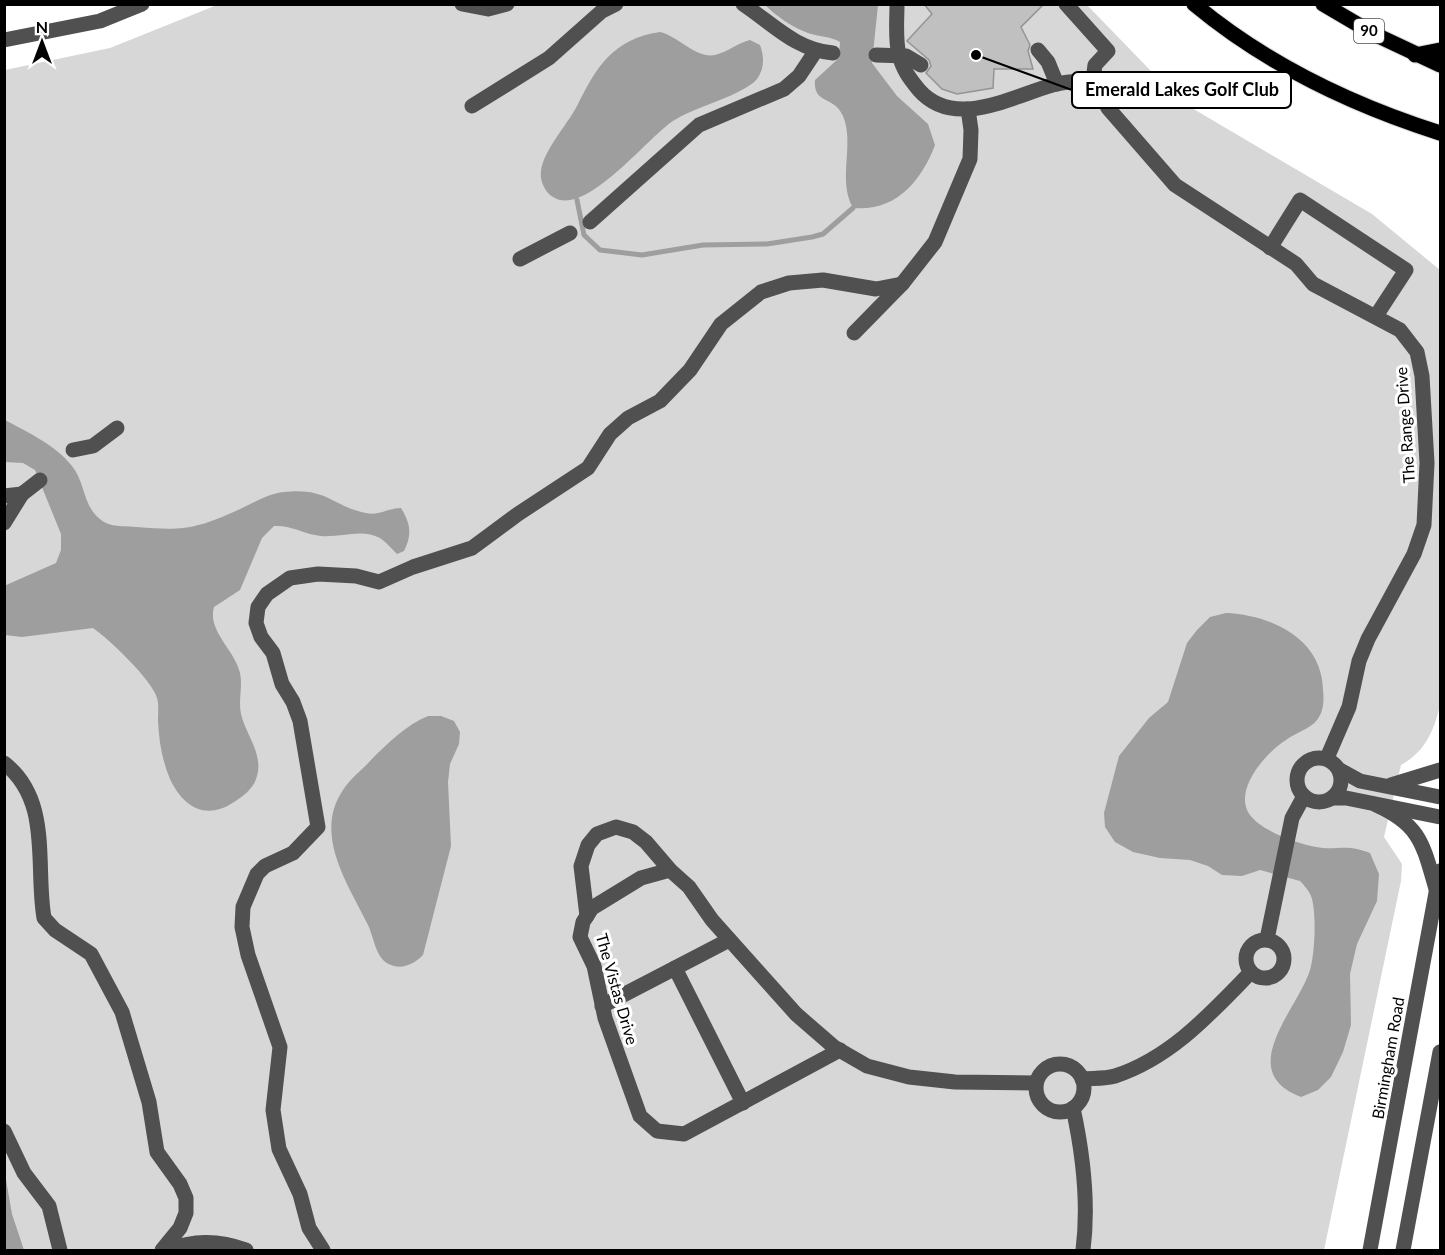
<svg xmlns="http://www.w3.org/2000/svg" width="1445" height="1255" font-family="Lato,sans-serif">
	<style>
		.green { fill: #d7d7d7 }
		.water { fill: #9e9e9e }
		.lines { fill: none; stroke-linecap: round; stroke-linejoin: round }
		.stream { stroke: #9e9e9e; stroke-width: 5 }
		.building { fill: #c0c0c0; stroke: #949494; stroke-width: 1.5 }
		.major-casing { stroke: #dbdbdb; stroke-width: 17 }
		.minor { stroke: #505050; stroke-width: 15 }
		.major { stroke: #000; stroke-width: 15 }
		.labels { text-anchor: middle; stroke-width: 6; stroke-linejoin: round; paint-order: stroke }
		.shield { fill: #fff; stroke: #4c4c4c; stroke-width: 1.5 }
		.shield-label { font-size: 15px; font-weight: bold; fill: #000 }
		.street-label { font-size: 16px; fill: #000; stroke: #fff }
		.leader { fill: none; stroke: #000; stroke-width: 2 }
		.callout-dot { fill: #000; stroke: #fff; stroke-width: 2 }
		.callout { fill: #fff; stroke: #000; stroke-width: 2 }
		.callout-label { font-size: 18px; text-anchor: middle; font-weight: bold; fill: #000 }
	</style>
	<rect width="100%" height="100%" fill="#fff"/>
	<path class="green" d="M 217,5 L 1087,5 L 1180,101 L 1372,214 L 1440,270 L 1440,705 C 1434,731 1425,752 1401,765 L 1384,837 L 1402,864 L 1401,881 L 1324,1250 L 5,1250 L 5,70 L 110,48 Z"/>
	<g class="water">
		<path d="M 765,5 L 878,5 L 872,63 L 897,96 L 928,124 L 935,145 C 921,182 895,212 853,208 C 837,179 855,145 843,116 C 834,95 813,105 815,80 L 839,58 L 840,42 C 830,36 819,37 808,33 C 792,27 776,16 765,5 Z"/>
		<path d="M 660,32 C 678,36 696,59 715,55 C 728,52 737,43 750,40 L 760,45 C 764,56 765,68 757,79 C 744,95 694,107 673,121 C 647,138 585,218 553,197 C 547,194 542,185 541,178 C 538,156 566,127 577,106 C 596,67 613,39 660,32 Z"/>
		<path d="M 5,420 C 27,432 56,445 72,466 C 87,485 82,510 106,523 C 114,527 128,526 137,527 C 183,531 196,529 238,510 C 254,503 267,494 284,492 C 327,487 332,506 366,513 C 378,516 389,508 401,508 C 411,524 412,535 404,551 L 397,554 C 392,549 386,542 380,538 C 360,527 336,540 315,535 C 300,532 290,525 274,526 L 262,538 L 240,590 L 214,607 C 207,631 235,650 240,673 C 243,686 238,700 241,714 C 246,735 265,756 256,779 C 253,789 242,797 234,802 C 206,821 183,807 170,779 C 162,760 159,741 158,721 C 158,714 159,704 157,698 C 152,680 109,639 93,628 L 22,637 L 5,635 L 4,586 L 56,563 L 61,550 L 61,534 L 35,470 L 23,463 L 5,462 Z"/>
		<path d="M 1226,613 C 1271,615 1322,638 1323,690 C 1324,699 1324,712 1317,720 C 1310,729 1295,733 1286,740 C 1267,752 1235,787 1248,812 C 1258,830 1296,843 1316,847 C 1337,851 1345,843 1370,853 L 1379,874 L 1377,901 L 1357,944 L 1350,974 L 1351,1025 L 1343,1052 L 1331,1077 L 1318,1090 L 1301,1097 C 1235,1072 1295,1012 1309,973 C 1315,958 1317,911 1311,896 C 1309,891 1304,885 1300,881 L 1260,870 L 1242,876 L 1222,875 L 1208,866 L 1190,860 L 1160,858 L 1133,852 L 1115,842 L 1105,827 L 1104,813 L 1119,756 L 1149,718 L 1168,702 L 1187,643 L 1197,630 L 1210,617 Z"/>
		<path d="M 428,716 L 441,716 L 454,721 L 460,732 L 459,744 L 450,764 L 448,782 L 451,846 L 423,955 C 415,963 403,970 391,965 C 375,960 374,935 367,923 C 348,884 313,834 343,790 C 350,779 362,770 371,760 C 388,743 406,725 428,716 Z"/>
		<path d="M 5,1174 L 12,1214 L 24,1250 L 5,1250 Z"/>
	</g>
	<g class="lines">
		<path class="stream" d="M 577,200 L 584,235 L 600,250 L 642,255 L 703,245 L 767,244 L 812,237 L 823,234 L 853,208"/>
	</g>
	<path class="building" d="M 924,4 L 1044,4 L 1021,27 L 1030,45 L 1028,51 L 1033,69 L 994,69 L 993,88 L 957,94 L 942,89 L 926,73 L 931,66 L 929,60 L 907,41 L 932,14 Z"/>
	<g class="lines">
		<g class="major-casing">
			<g id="major">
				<path d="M 1194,4 C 1266,64 1352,105 1440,133"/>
				<path d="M 1323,4 L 1374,34 L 1440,65"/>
				<path d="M 1415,55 L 1440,50"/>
			</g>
		</g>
		<g class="minor">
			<path d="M 462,4 L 488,9 L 507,4"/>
			<path d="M 743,4 C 773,24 796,50 833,53"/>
			<path d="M 897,4 C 897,21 895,39 899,55 C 903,70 910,79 919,90 C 955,131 1014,95 1056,84 C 1068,81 1081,81 1093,80"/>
			<path d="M 1066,4 L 1108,51 L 1095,65 L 1093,80 L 1108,108 L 1175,185 L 1296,264 L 1313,284 L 1400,330 L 1417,352 L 1422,376 L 1427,463 L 1424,525 L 1414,554 L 1368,639 L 1359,661 L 1349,707 L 1327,758"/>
			<path d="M 4,40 L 100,21 L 142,4"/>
			<path d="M 1038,50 L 1048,62 L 1057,84"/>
			<path d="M 876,55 L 906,56 L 921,65"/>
			<path d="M 472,106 L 549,58 L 602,11 L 616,4"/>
			<path d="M 590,222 L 699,125 L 784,89 L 799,76 L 815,52"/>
			<path d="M 1270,248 L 1300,200 L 1406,270 L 1376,316"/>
			<path d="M 520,259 L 570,233"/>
			<path d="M 854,333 L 902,284 L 935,242 L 970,159 L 971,130 L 968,109"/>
			<path d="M 73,450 L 93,446 L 117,428"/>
			<path d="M 22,494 L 40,480"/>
			<path d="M 4,496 L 22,494 L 4,523"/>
			<circle cx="1319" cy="780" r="22"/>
			<path d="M 4,763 C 52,800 35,865 44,918 L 55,930 L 91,954 L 122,1012 L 149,1102 L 157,1152 L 180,1184 L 186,1198 L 186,1213 L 180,1228 L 162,1250"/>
			<path d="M 1340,770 L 1360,781 L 1440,797"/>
			<path d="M 1391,785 L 1440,770"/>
			<path d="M 1332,798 L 1346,798 L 1440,817"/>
			<path d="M 1376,805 C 1421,825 1423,845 1436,889"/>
			<path d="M 670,870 L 641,878 L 592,908 L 583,922 L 580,937 L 594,966 L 605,1018 L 640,1116 L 657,1131 L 684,1134 L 840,1050"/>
			<path d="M 587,916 L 581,866 L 588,845 L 597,834 L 616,827 L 633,832 L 646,842 L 670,870 L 689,887 L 712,920 L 796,1014 L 834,1047 L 867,1066 L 909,1077 L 955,1082 L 1036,1083"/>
			<path d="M 1267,939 L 1292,818 L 1304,796"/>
			<circle cx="1265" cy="959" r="19"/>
			<path d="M 675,968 L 743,1103"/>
			<path d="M 602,1006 L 729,940"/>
			<circle cx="1060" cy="1088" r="24"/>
			<path d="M 1082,1079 C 1092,1078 1105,1079 1115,1076 C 1171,1058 1211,1013 1251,972"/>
			<path d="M 1073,1108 C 1083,1154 1089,1203 1083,1250"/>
			<path d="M 4,1131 L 24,1173 L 49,1206 L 60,1250"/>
			<path d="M 164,1250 C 194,1241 216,1239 246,1250"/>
			<path d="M 323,1250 L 309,1228 L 300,1194 L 279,1149 L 273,1110 L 280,1047 L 248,955 L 242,927 L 243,907 L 257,874 L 265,866 L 293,853 L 318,827 L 300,721 L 293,702 L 282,684 L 273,653 L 261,637 L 256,623 L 258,607 L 267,594 L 290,578 L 318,574 L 356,576 L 379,582 L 413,567 L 472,548 L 518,514 L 588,468 L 610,434 L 628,418 L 660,401 L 690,370 L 721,324 L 761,292 L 789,283 L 823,280 L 876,289 L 902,284"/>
			<path d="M 1370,1250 L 1440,871"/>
			<path d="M 1403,1250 L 1440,1052"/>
		</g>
		<use href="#major" class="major"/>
	</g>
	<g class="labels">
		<rect class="shield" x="1354" y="19" width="30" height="24" rx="4.5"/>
		<g class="shield-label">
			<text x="1369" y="36">90</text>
		</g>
		<g class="street-label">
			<text transform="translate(1405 425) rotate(-94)" y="6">The Range Drive</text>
			<text transform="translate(617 989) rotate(74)" y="6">The Vistas Drive</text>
			<text transform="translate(1388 1058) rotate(-80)" y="6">Birmingham Road</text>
		</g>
	</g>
	<path class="leader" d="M976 55L1072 90"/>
	<circle class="callout-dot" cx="976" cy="55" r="6"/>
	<rect class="callout" x="1072" y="72" width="219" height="36" rx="6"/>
	<g class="callout-label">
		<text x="1182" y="96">Emerald Lakes Golf Club</text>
	</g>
	<rect width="1445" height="1255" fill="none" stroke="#000000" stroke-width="12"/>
	<g transform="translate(42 42)" stroke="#ffffff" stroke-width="4.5" paint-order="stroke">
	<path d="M0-4.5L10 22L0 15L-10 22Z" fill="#000000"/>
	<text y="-9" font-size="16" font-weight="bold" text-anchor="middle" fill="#000000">N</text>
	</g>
</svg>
